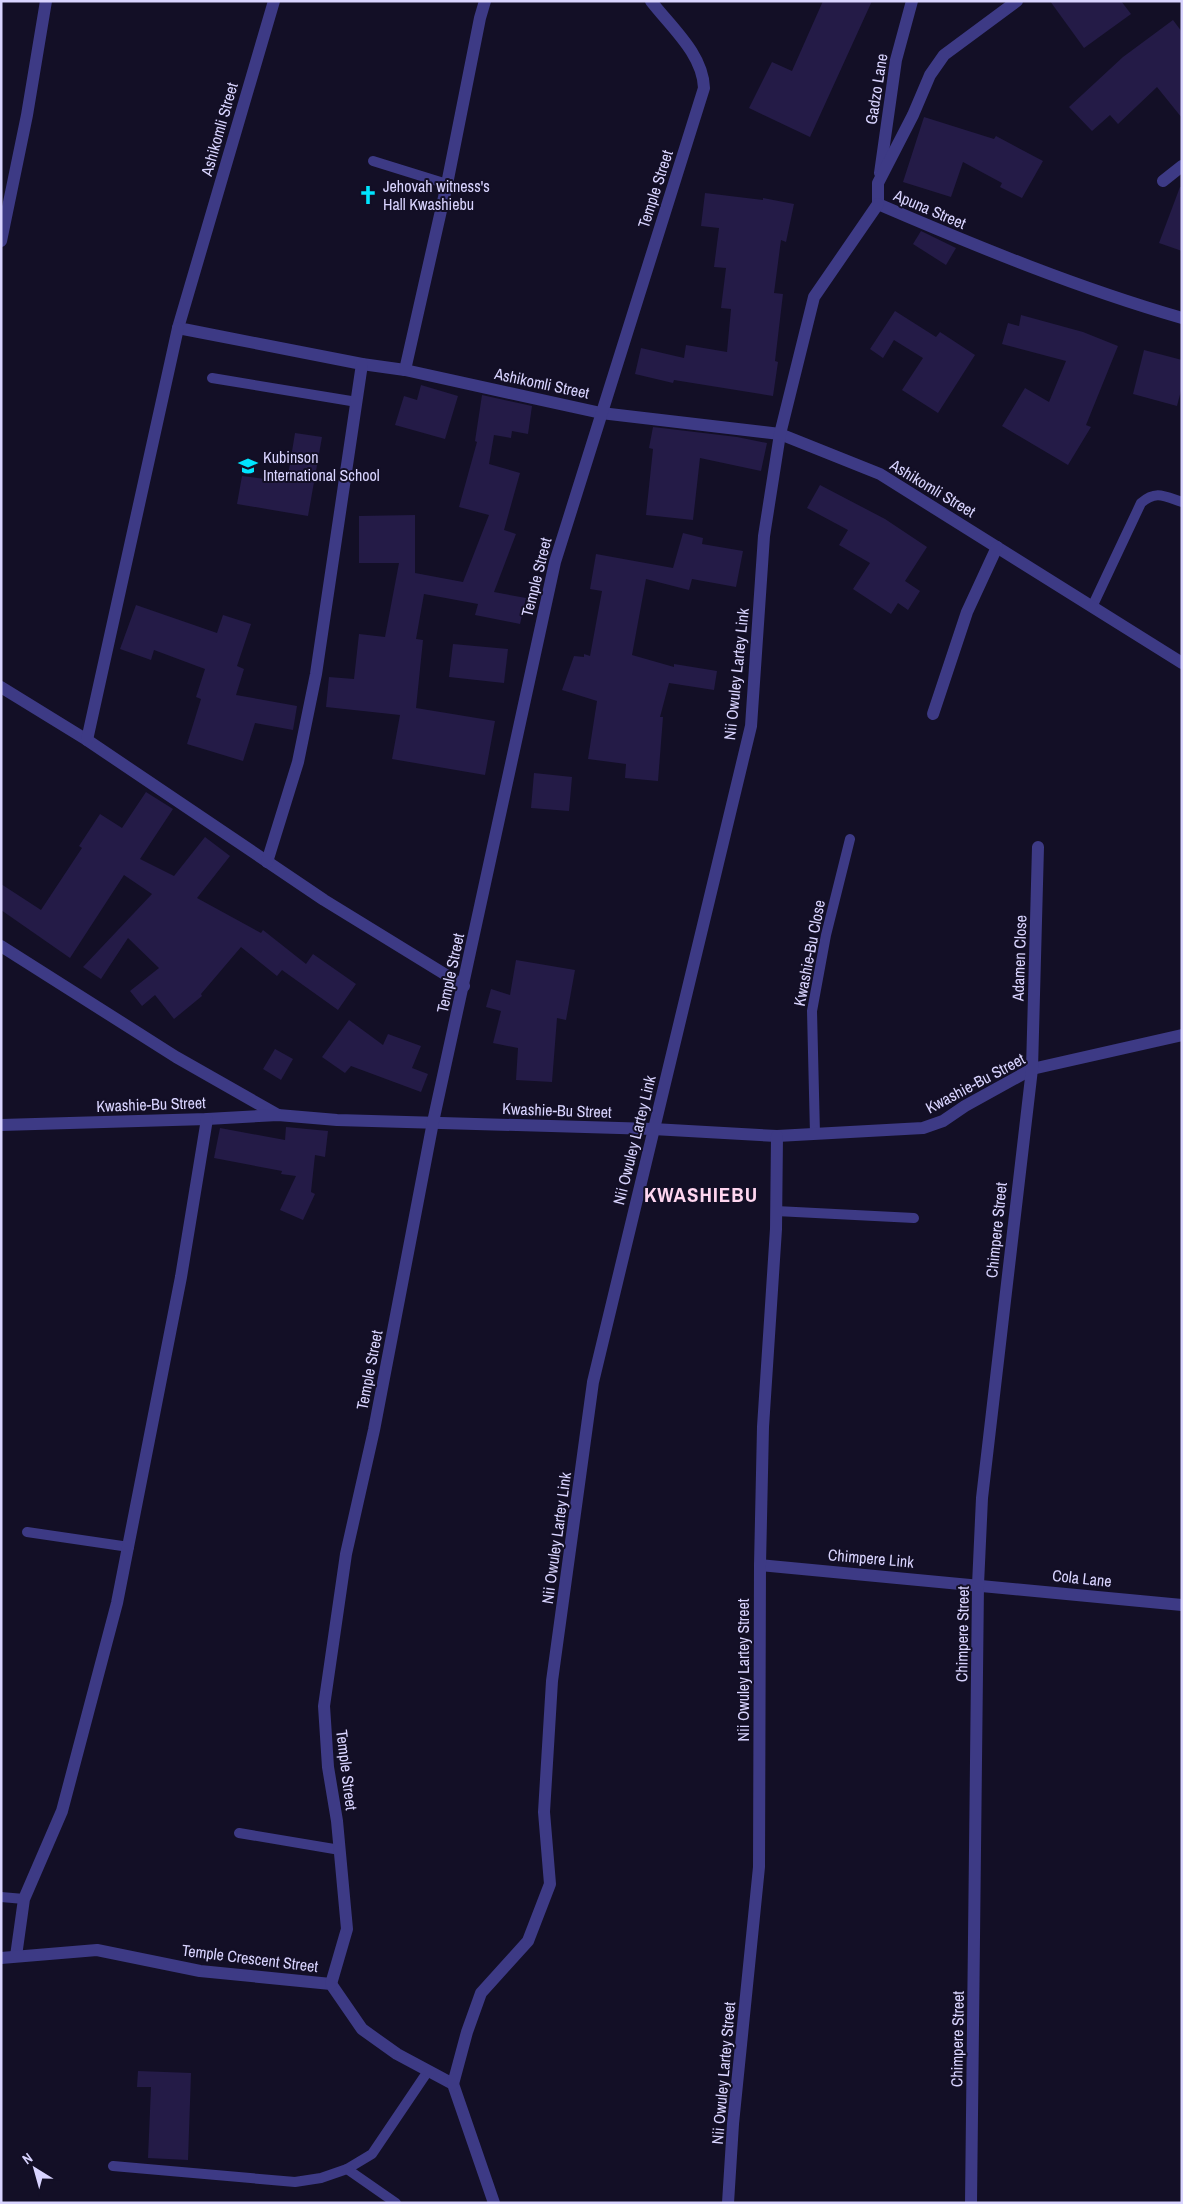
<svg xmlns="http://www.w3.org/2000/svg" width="1183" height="2204" font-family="'Archivo Narrow',sans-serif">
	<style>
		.building { fill: #241b47 }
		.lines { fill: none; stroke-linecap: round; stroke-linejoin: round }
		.lane { stroke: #3d3a85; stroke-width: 10 }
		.street { stroke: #3d3a85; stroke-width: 12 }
		.labels { text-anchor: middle; stroke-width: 4; stroke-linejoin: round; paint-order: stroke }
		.street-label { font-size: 16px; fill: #d9d4ff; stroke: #130f26 }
		.poi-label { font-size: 16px; fill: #d9d4ff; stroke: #130f26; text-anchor: start }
		.district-label { font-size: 21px; font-weight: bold; letter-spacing: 1px; fill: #ffd6f0; stroke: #130f26 }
	</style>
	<rect width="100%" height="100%" fill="#130f26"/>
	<g class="building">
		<path d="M 823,1 L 872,1 L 810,137 L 749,108 L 772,62 L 792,71 Z"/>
		<path d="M 1050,1 L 1121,1 L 1131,14 L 1084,48 Z"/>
		<path d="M 1173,20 L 1182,32 L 1182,118 L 1157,87 L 1118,124 L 1110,115 L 1092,131 L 1069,107 L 1123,57 Z"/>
		<path d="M 924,117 L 994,139 L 996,136 L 1043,161 L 1022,198 L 1000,187 L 1002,183 L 963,162 L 951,197 L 903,182 Z"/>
		<path d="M 1180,187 L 1182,187 L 1182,251 L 1159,243 Z"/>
		<path d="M 705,193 L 763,200 L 763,198 L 794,204 L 786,242 L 781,240 L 774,293 L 783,294 L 775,361 L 778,362 L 773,396 L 674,380 L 673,383 L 635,374 L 641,348 L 684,358 L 686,345 L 727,352 L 731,309 L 721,308 L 726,268 L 714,267 L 719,228 L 701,226 Z"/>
		<path d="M 921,231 L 956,248 L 946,265 L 913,244 Z"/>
		<path d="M 895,311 L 936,337 L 940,332 L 975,355 L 938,413 L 902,390 L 923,358 L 894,340 L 883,358 L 870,349 Z"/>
		<path d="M 1021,315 L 1083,332 L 1118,346 L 1086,425 L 1091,427 L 1068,465 L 1002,426 L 1025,388 L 1049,402 L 1066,361 L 1002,344 L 1008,323 L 1019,326 Z"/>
		<path d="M 1144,350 L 1182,360 L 1182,387 L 1177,406 L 1133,394 Z"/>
		<path d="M 421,385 L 458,396 L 445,439 L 395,425 L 404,396 L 417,400 Z"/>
		<path d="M 482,395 L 532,406 L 528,434 L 512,431 L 511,438 L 494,435 L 489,464 L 520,473 L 504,530 L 516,534 L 494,592 L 526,598 L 520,624 L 475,615 L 478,604 L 424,594 L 416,639 L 423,640 L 416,708 L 495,721 L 485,775 L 392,759 L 400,715 L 326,707 L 329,677 L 354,679 L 359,634 L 385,637 L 399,563 L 359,563 L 359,516 L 415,515 L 415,573 L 463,582 L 489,515 L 459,507 L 477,442 L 475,441 Z"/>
		<path d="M 653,427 L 737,437 L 767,443 L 761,471 L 700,458 L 693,520 L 646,515 L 653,449 L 649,448 Z"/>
		<path d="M 295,433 L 322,437 L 308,516 L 237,504 L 242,476 L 287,482 Z"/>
		<path d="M 820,485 L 885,519 L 927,547 L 905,581 L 920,591 L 908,610 L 898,603 L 891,614 L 853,589 L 870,563 L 839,545 L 848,530 L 807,508 Z"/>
		<path d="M 683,533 L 703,538 L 702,544 L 743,551 L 736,587 L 692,579 L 689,590 L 646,579 L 632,655 L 674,667 L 674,664 L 717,671 L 714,690 L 669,683 L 660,717 L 663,717 L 658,781 L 625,778 L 626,764 L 588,759 L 597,701 L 562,690 L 574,656 L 584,657 L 584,654 L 590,656 L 602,591 L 590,589 L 596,554 L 673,568 Z"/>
		<path d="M 136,605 L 217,633 L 223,615 L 251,624 L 237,666 L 244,669 L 236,695 L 297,706 L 293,730 L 255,723 L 243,761 L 187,744 L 201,699 L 196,697 L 205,669 L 154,650 L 151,660 L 120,649 Z"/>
		<path d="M 453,644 L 508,649 L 504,683 L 449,677 Z"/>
		<path d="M 534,773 L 572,777 L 569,811 L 531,808 Z"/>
		<path d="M 146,792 L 173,809 L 140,859 L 174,876 L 205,837 L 230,856 L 197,898 L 261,933 L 263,930 L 306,964 L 313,954 L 356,984 L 338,1010 L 282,970 L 277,976 L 241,947 L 201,994 L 202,996 L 174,1019 L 155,995 L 142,1006 L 130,991 L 159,968 L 128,938 L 101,979 L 83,967 L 152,894 L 124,875 L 70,958 L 1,910 L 1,884 L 41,910 L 82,848 L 79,846 L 100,814 L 122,828 Z"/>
		<path d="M 516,960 L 575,970 L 566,1020 L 557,1018 L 552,1082 L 516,1080 L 518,1048 L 493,1043 L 501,1011 L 486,1007 L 491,989 L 510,995 Z"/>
		<path d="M 349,1020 L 383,1045 L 388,1034 L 421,1046 L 412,1068 L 428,1074 L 421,1092 L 351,1066 L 345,1073 L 322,1057 Z"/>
		<path d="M 275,1049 L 293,1059 L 281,1080 L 263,1069 Z"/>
		<path d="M 286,1127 L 328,1131 L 325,1157 L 315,1155 L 311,1192 L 315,1194 L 303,1220 L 280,1210 L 296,1176 L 281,1174 L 282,1171 L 214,1158 L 220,1128 L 285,1140 Z"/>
		<path d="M 138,2071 L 191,2073 L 188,2160 L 148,2158 L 151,2087 L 137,2087 Z"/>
	</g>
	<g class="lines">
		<g class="lane">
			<path d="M 373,161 L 447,184"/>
			<path d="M 212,378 L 357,402"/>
			<path d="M 1092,607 L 1141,503 C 1156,490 1164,496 1182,502"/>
			<path d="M 815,1134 L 812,1011 L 826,935 L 850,839"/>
			<path d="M 776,1211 L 914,1218"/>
			<path d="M 27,1532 L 129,1547"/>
			<path d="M 239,1833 L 340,1850"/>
			<path d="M 1,1897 L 24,1899"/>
			<path d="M 113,2166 L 295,2182 L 321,2178 L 347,2169 L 372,2154 L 428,2071"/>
			<path d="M 347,2169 L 396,2203"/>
		</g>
		<g class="street">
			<path d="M 274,1 L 178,328 L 362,364 L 405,370 L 601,413 L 780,434 L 880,474 L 1182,663"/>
			<path d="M 880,173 L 896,60 L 912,1"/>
			<path d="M 1163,181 L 1182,166"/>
			<path d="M 878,204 C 978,247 1078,288 1182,318"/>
			<path d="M 878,204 L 878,183 L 913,115 L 930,75 L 944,55 L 1017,1"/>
			<path d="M 1,241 L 27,115 L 46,1"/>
			<path d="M 405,370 L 447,184 L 480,18 L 485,1"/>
			<path d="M 1,687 L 87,740 L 324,900 L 464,986"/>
			<path d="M 933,714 L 967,612 L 997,547"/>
			<path d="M 87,740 L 178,328"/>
			<path d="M 267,862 L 298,762 L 316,674 L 362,364"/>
			<path d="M 1,946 L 176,1057 L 278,1115"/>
			<path d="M 1,1125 L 207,1119 L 278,1115 L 337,1120 L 653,1129 L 777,1136 L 923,1128 L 943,1121 L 965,1106 L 1032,1069 L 1182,1035"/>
			<path d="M 760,1565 L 1182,1605"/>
			<path d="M 16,1956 L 24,1899 L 62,1811 L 117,1603 L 181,1277 L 207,1119"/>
			<path d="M 1,1958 L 97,1950 L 200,1971 L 331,1984 L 362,2029 L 397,2054 L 453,2084 L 494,2203"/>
			<path d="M 331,1984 L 347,1929 L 337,1821 L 328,1767 L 324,1706 L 346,1554 L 374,1430 L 433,1122 L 555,562 L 704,88 C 703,54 671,27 651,1"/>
			<path d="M 453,2084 L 467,2032 L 481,1993 L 528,1941 L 550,1884 L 544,1812 L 552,1681 L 593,1382 L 751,726 L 764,536 L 780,434 L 814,297 L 878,204"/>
			<path d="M 728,2203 L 733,2124 L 759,1867 L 760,1565 L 763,1427 L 776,1229 L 777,1136"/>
			<path d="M 971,2203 L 978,1585 L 982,1498 L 1032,1069 L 1038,847"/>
		</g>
	</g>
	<defs>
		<g id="church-bare" transform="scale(1.5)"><path d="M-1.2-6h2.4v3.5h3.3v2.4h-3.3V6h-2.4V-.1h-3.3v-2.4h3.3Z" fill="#00e5ff" stroke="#130f26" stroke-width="2.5" paint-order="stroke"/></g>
		<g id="school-bare" transform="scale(1.5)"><path d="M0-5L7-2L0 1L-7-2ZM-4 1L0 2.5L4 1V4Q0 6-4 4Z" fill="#00e5ff" stroke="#130f26" stroke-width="2.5" paint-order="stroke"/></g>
	</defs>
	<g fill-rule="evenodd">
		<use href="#church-bare" x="368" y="195"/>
		<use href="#school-bare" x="248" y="466"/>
	</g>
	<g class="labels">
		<g class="street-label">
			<text transform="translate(876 89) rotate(-81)" y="6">Gadzo Lane</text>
			<text transform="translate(219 129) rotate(-74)" y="6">Ashikomli Street</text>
			<text transform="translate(655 189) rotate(-72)" y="6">Temple Street</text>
			<text transform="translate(930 209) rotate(23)" y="6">Apuna Street</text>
			<text transform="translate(542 383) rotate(12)" y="6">Ashikomli Street</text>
			<text transform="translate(933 488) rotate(31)" y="6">Ashikomli Street</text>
			<text transform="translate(536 577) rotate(-76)" y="6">Temple Street</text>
			<text transform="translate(736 674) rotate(-84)" y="6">Nii Owuley Lartey Link</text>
			<text transform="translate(809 953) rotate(-79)" y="6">Kwashie-Bu Close</text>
			<text transform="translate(1019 958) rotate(-88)" y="6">Adamen Close</text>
			<text transform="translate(450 973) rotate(-78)" y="6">Temple Street</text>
			<text transform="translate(975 1083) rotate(-28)" y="6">Kwashie-Bu Street</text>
			<text transform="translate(151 1104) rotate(-2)" y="6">Kwashie-Bu Street</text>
			<text transform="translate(557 1110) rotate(2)" y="6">Kwashie-Bu Street</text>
			<text transform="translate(634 1140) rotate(-76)" y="6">Nii Owuley Lartey Link</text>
			<text transform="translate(996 1230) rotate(-84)" y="6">Chimpere Street</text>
			<text transform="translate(369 1370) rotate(-79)" y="6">Temple Street</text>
			<text transform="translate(556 1538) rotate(-82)" y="6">Nii Owuley Lartey Link</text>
			<text transform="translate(871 1558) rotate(5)" y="6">Chimpere Link</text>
			<text transform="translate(1082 1578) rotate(6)" y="6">Cola Lane</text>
			<text transform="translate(962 1634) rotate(-89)" y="6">Chimpere Street</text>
			<text transform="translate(743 1670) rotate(-90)" y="6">Nii Owuley Lartey Street</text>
			<text transform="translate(347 1770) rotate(83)" y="6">Temple Street</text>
			<text transform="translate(250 1958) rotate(7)" y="6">Temple Crescent Street</text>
			<text transform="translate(957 2039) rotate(-89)" y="6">Chimpere Street</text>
			<text transform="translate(723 2073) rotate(-85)" y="6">Nii Owuley Lartey Street</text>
		</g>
		<g class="poi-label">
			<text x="383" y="192">Jehovah witness's<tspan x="383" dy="18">Hall Kwashiebu</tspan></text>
			<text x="263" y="463">Kubinson<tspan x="263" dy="18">International School</tspan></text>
		</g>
		<g class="district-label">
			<text x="701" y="1202">KWASHIEBU</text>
		</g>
	</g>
	<rect width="1183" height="2204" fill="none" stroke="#d9d4ff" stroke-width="5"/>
	<g transform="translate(35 2169) rotate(323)" stroke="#130f26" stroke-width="4" paint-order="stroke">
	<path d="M0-4L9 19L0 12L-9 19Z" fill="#d9d4ff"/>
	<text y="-8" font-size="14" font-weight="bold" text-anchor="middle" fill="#d9d4ff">N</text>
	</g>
</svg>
